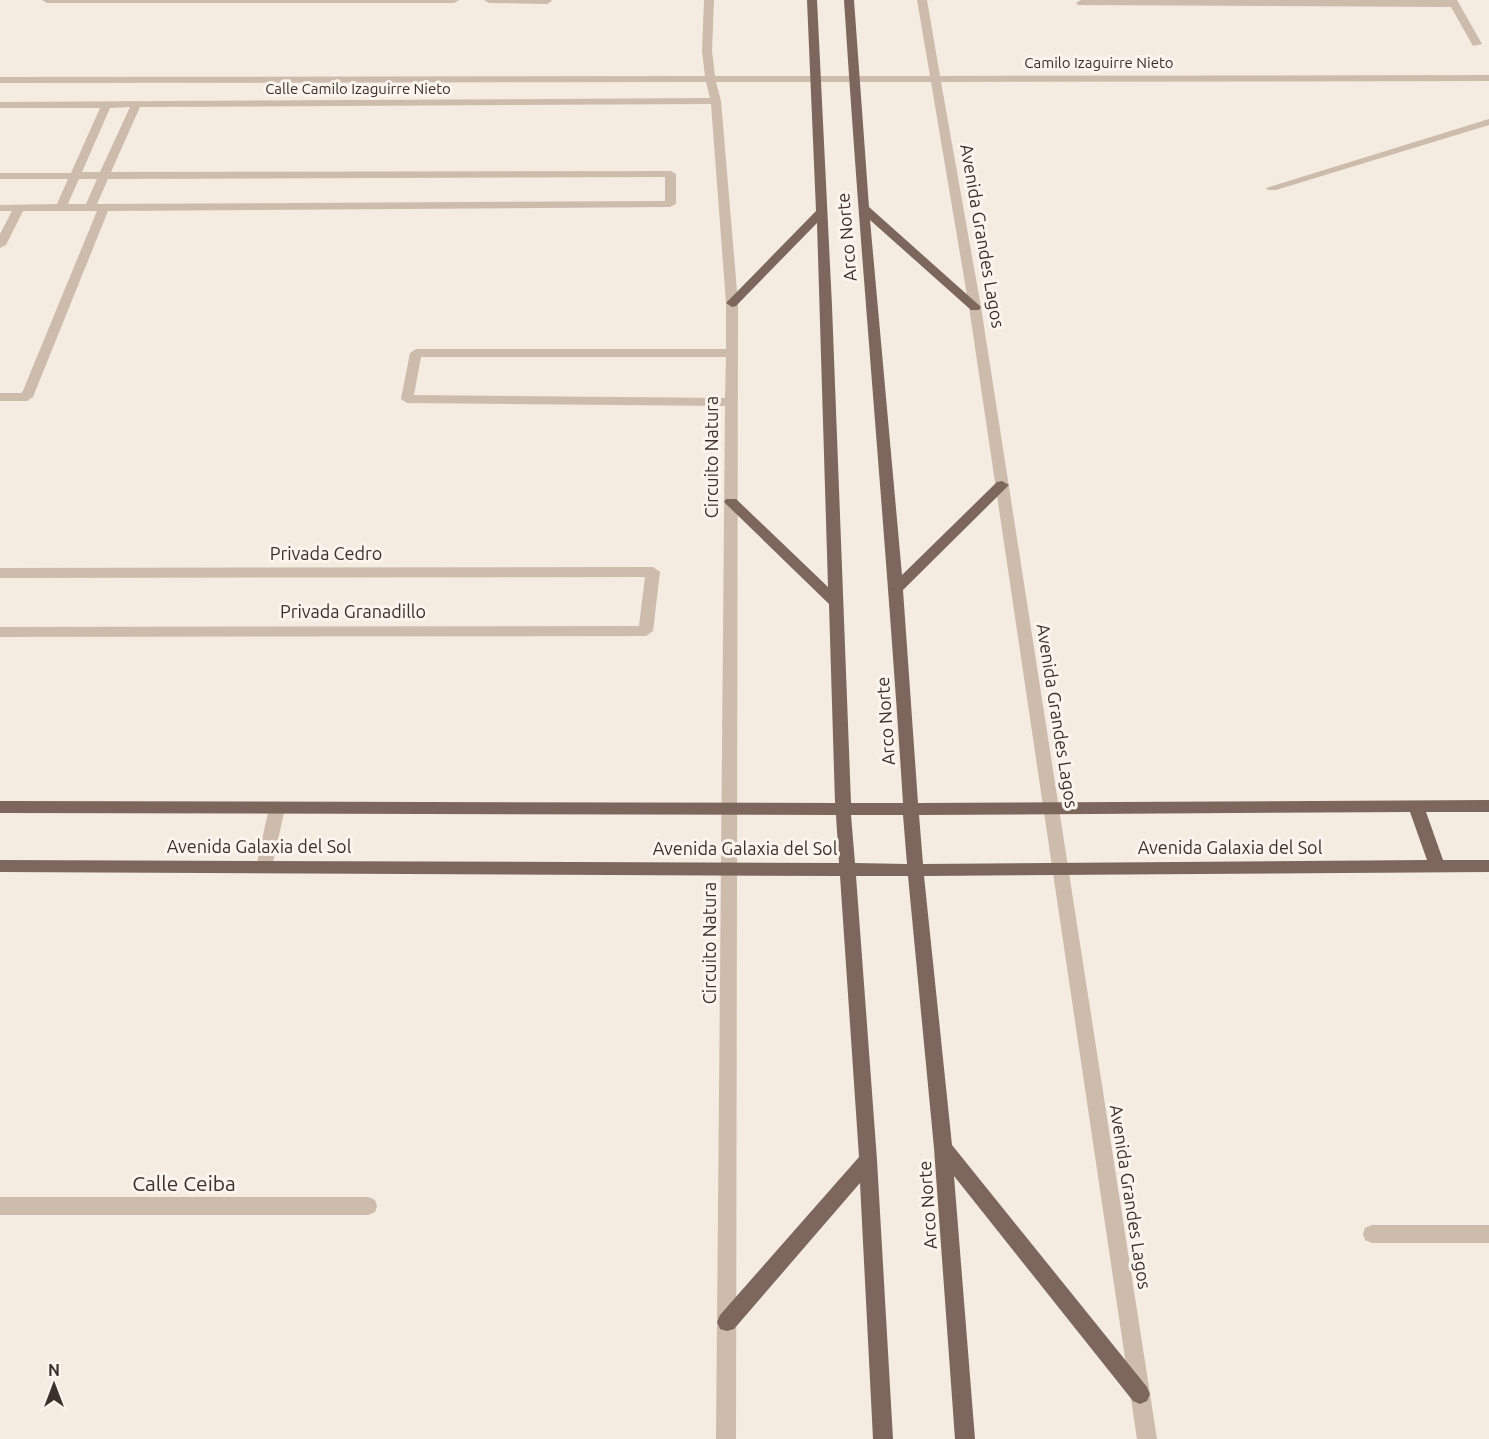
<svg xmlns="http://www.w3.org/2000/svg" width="1489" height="1439" font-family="Ubuntu,sans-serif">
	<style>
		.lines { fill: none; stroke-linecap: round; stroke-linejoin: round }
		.minor { fill: #cdbbac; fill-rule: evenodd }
		.major { fill: #7d675c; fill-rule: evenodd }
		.labels { text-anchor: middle; stroke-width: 6; stroke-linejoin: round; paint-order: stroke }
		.far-street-label { font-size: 15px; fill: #3b302b; stroke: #fbf5ee }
		.street-label { font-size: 18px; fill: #3b302b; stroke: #fbf5ee }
		.near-street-label { font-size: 21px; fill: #3b302b; stroke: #fbf5ee }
	</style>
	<rect width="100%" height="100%" fill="#f4ebe1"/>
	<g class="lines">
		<g class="minor">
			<path d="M 42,0 L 459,0 L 454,3 L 47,3 Z"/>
			<path d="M 484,0 L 551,0 L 552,1 L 547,4 L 489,3 Z"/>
			<path d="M 704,0 L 714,0 L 712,51 L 715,76 L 930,76 L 917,0 L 927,0 L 940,76 L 1489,75 L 1489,81 L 941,82 L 981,307 L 1157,1439 L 1137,1439 L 969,307 L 931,82 L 716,82 L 721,101 L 738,303 L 736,1439 L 716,1439 L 725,406 L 407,403 L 401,399 L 410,353 L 416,349 L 726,349 L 726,303 L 711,104 L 140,107 L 111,172 L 671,171 L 676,174 L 676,204 L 670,207 L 108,211 L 33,397 L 27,401 L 0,401 L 0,393 L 22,393 L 97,211 L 23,211 L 6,245 L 0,248 L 0,234 L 12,211 L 0,211 L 0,205 L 57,204 L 68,179 L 0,179 L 0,173 L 71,173 L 100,108 L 0,108 L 0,102 L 710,98 L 706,82 L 0,83 L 0,77 L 705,76 L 702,51 ZM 130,107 L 100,172 L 82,172 L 110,108 ZM 665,177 L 665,201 L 97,204 L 108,179 ZM 79,179 L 97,179 L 86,204 L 68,204 ZM 421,357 L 726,357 L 725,398 L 414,395 Z"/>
			<path d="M 1081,0 L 1457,0 L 1482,44 L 1473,46 L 1451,7 L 1078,5 L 1076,3 Z"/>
			<path d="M 1489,119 L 1489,125 L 1276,190 L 1268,190 L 1266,188 Z"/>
			<path d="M 653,567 L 660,572 L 653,631 L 646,636 L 0,637 L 0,627 L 639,626 L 645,577 L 0,578 L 0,568 Z"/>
			<path d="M 277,802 L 283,804 L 285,808 L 272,867 L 270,872 L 264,873 L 258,872 L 256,867 L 269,808 L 271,804 Z"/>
			<path d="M 0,1197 L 368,1197 L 375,1200 L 377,1206 L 375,1212 L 368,1215 L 0,1215 Z"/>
			<path d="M 1372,1225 L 1489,1225 L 1489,1243 L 1372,1243 L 1365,1240 L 1363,1234 L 1365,1228 Z"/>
		</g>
		<path class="major" d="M 807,0 L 817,0 L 832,306 L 851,803 L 903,803 C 886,535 861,268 844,0 L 854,0 L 869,207 L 981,307 L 979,310 L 971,310 L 870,220 L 902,575 L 997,482 L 1002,481 L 1009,485 L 903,590 L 918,803 L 1489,800 L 1489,812 L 1426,812 L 1443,860 L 1489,860 L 1489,872 L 924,876 L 952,1145 L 1147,1387 L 1150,1394 L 1147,1401 L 1140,1404 L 1133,1401 L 954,1176 L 975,1439 L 955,1439 L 934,1148 L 908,876 L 856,876 L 877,1160 L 893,1439 L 873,1439 L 860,1183 L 734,1329 L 727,1331 L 720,1329 L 717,1322 L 720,1315 L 859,1157 L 840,876 L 0,872 L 0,860 L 839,863 L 836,815 L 0,813 L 0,801 L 835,803 L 829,604 L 724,502 L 726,499 L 736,499 L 828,587 L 817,223 L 736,306 L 732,307 L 726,303 L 816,211 ZM 1410,812 L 1427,860 L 923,864 L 919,815 ZM 851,815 L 903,815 L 907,864 L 855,863 Z"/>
	</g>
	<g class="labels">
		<g class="far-street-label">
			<text x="1099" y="68">Camilo Izaguirre Nieto</text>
			<text x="358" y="94">Calle Camilo Izaguirre Nieto</text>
		</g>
		<g class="street-label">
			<text transform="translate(982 236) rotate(80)" y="6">Avenida Grandes Lagos</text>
			<text transform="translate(847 237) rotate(-95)" y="6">Arco Norte</text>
			<text transform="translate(712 457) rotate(-90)" y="6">Circuito Natura</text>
			<text x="326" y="560">Privada Cedro</text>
			<text x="353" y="618">Privada Granadillo</text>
			<text transform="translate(1057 716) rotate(81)" y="6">Avenida Grandes Lagos</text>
			<text transform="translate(886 721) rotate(-94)" y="6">Arco Norte</text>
			<text x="259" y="853">Avenida Galaxia del Sol</text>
			<text x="1230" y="854">Avenida Galaxia del Sol</text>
			<text x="745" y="855">Avenida Galaxia del Sol</text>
			<text transform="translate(710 943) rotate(-90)" y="6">Circuito Natura</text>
			<text transform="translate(1130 1197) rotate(81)" y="6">Avenida Grandes Lagos</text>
			<text transform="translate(928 1205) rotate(-94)" y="6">Arco Norte</text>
		</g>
		<g class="near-street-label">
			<text x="184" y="1191">Calle Ceiba</text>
		</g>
	</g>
	<g transform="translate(54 1385)" stroke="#fbf5ee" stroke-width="4.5" paint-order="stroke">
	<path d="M0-4.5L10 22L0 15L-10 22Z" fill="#3b302b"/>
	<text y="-9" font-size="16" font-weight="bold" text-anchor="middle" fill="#3b302b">N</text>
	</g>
</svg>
